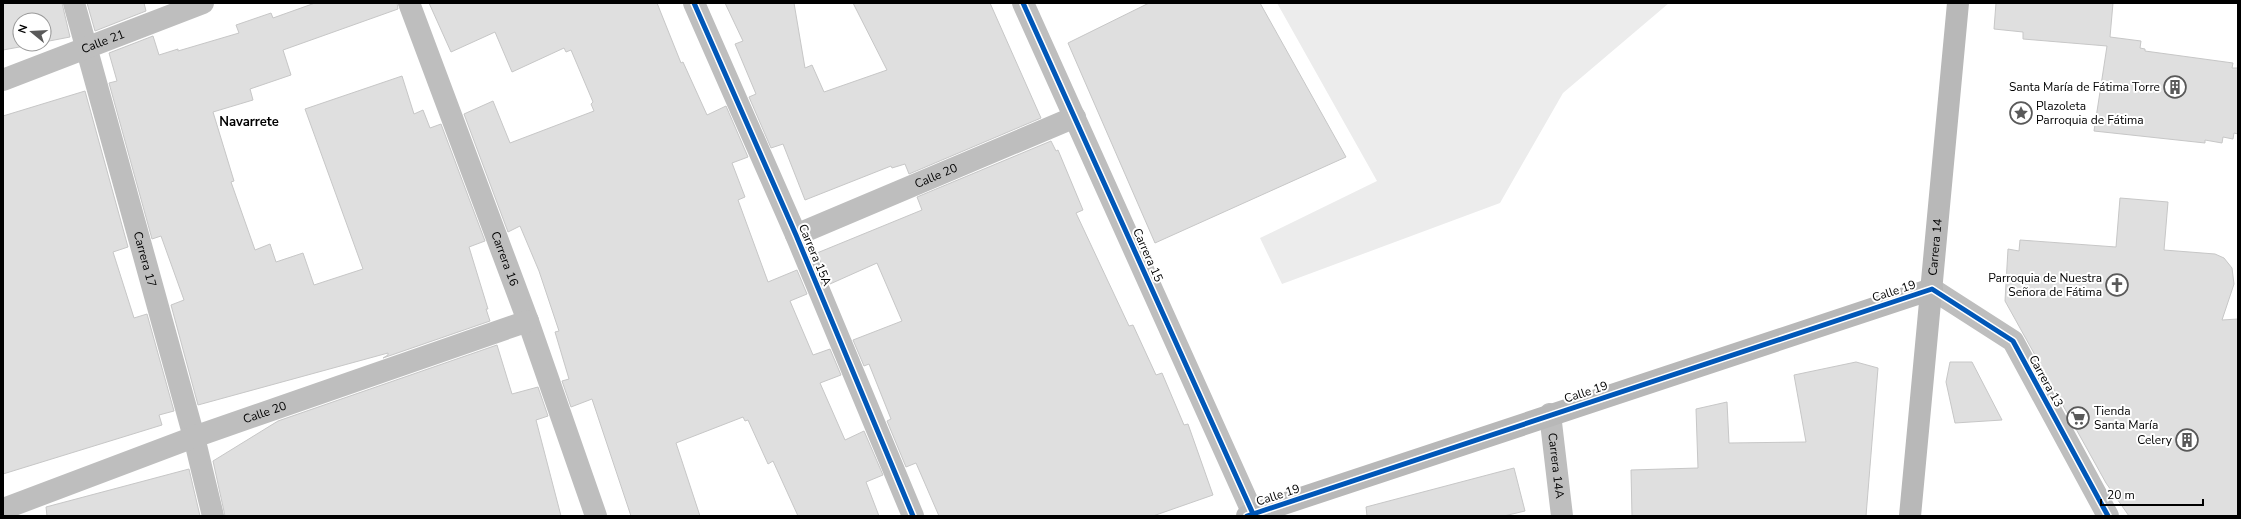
<svg xmlns="http://www.w3.org/2000/svg" width="2241" height="519" font-family="'Nunito Sans',sans-serif">
	<style>
		.green { fill: #ececec }
		.building { fill: #dfdfdf; stroke: #c7c7c7 }
		.lines { fill: none; stroke-linecap: round; stroke-linejoin: round }
		.street { stroke: #bebebe; stroke-width: 22 }
		.secondary { stroke: #b8b8b8; stroke-width: 22 }
		.cycleway-casing { stroke: #fff; stroke-width: 8 }
		.cycleway { stroke: #0057b8; stroke-width: 5 }
		.labels { text-anchor: middle; stroke-width: 4; stroke-linejoin: round; paint-order: stroke }
		.street-label { font-size: 12px; fill: #000; stroke: #fff }
		.poi-label { font-size: 12px; fill: #000; stroke: #fff; text-anchor: end }
		.neighbourhood-label { font-size: 13px; font-weight: bold; fill: #000; stroke: #fff }
	</style>
	<rect width="100%" height="100%" fill="#fff"/>
	<path class="green" d="M 1277,3 L 1669,3 L 1563,93 L 1500,203 L 1282,284 L 1260,238 L 1377,181 Z"/>
	<g class="building">
		<path d="M 3,3 L 62,3 L 70,37 L 44,42 L 44,20 L 20,20 L 20,44 L 36,44 L 3,50 Z"/>
		<path d="M 87,3 L 144,3 L 146,11 L 95,31 Z"/>
		<path d="M 315,3 L 397,3 L 398,9 L 283,50 L 291,75 L 250,89 L 253,100 L 213,112 L 234,181 L 231,182 L 255,250 L 270,244 L 276,262 L 303,253 L 314,285 L 363,269 L 305,109 L 402,76 L 414,114 L 423,110 L 430,128 L 441,124 L 485,241 L 469,247 L 488,309 L 486,309 L 490,321 L 383,358 L 388,355 L 388,353 L 198,405 L 171,305 L 184,300 L 161,236 L 152,239 L 109,83 L 117,81 L 109,53 L 153,36 L 159,55 L 178,49 L 178,51 L 239,33 L 236,25 L 271,13 L 273,18 Z"/>
		<path d="M 429,3 L 657,3 L 681,63 L 683,62 L 707,115 L 726,106 L 748,157 L 732,163 L 745,197 L 738,200 L 768,282 L 797,270 L 807,294 L 790,301 L 813,355 L 830,349 L 841,375 L 820,383 L 845,440 L 864,431 L 883,475 L 866,482 L 879,516 L 798,516 L 773,461 L 768,464 L 748,420 L 745,421 L 743,417 L 676,443 L 700,516 L 631,516 L 592,399 L 571,407 L 562,381 L 569,379 L 555,332 L 559,331 L 539,271 L 520,226 L 508,232 L 464,114 L 493,101 L 510,143 L 594,111 L 591,104 L 593,102 L 571,50 L 566,52 L 564,48 L 512,72 L 495,32 L 451,52 Z"/>
		<path d="M 725,3 L 794,3 L 805,68 L 812,65 L 824,92 L 887,70 L 853,3 L 990,3 L 1041,118 L 909,174 L 905,164 L 892,168 L 891,166 L 805,200 L 783,144 L 771,148 L 749,97 L 756,94 L 735,44 L 743,41 Z"/>
		<path d="M 1149,3 L 1260,3 L 1346,157 L 1155,243 L 1068,43 Z"/>
		<path d="M 1996,3 L 2113,3 L 2110,37 L 2141,41 L 2140,48 L 2145,49 L 2145,51 L 2233,63 L 2232,68 L 2238,68 L 2238,134 L 2234,133 L 2233,139 L 2223,137 L 2222,143 L 2205,140 L 2205,143 L 2094,131 L 2107,46 L 2023,39 L 2023,32 L 1994,29 Z"/>
		<path d="M 85,91 L 128,247 L 113,252 L 134,318 L 147,314 L 174,411 L 159,415 L 162,425 L 3,474 L 3,116 Z"/>
		<path d="M 1051,141 L 1056,151 L 1058,150 L 1083,210 L 1076,213 L 1129,326 L 1133,325 L 1156,375 L 1162,373 L 1184,425 L 1188,424 L 1213,495 L 1153,516 L 939,516 L 916,463 L 906,467 L 887,421 L 891,419 L 869,364 L 864,366 L 853,340 L 902,321 L 877,263 L 830,284 L 817,253 L 922,210 L 917,197 Z"/>
		<path d="M 2120,198 L 2168,202 L 2164,250 L 2215,254 L 2224,258 L 2232,268 L 2234,284 L 2222,320 L 2238,319 L 2238,516 L 2129,516 L 2106,483 L 2005,301 L 2008,249 L 2019,251 L 2020,240 L 2116,247 Z"/>
		<path d="M 497,345 L 512,394 L 538,387 L 548,416 L 536,420 L 561,516 L 225,516 L 213,461 L 278,421 Z"/>
		<path d="M 1856,362 L 1878,368 L 1866,516 L 1632,516 L 1631,470 L 1698,468 L 1696,409 L 1727,402 L 1729,443 L 1806,442 L 1794,375 Z"/>
		<path d="M 1950,362 L 1972,362 L 2002,420 L 1955,423 L 1946,382 Z"/>
		<path d="M 1514,468 L 1525,511 L 1504,516 L 1367,516 L 1366,507 Z"/>
		<path d="M 189,469 L 200,516 L 47,516 L 46,507 Z"/>
	</g>
	<g class="lines">
		<g class="street">
			<path id="s1" d="M 74,3 L 194,437 L 213,516"/>
			<path id="s2" d="M 409,3 L 528,321 L 596,516"/>
			<path d="M 694,3 L 796,235 L 913,516"/>
			<path d="M 1023,3 L 1254,516"/>
			<path id="s3" d="M 3,80 L 203,3"/>
			<path id="s4" d="M 796,235 L 1075,117"/>
			<path d="M 1932,289 L 2013,341 L 2108,516"/>
			<path id="s5" d="M 1550,414 L 1562,516"/>
			<path id="s6" d="M 3,509 L 194,437 L 528,321"/>
		</g>
		<g class="secondary">
			<path d="M 1247,516 L 1932,289"/>
			<path id="s7" d="M 1910,516 L 1958,3"/>
		</g>
		<g class="cycleway-casing">
			<g id="cycleway">
				<path d="M 694,3 L 796,235 L 913,516"/>
				<path d="M 1023,3 L 1254,516"/>
				<path d="M 1247,516 L 1932,289 L 2013,341 L 2108,516"/>
			</g>
		</g>
		<use href="#cycleway" class="cycleway"/>
	</g>
	<defs>
		<g id="building-ring" transform="scale(1.15)"><circle r="9.5" fill="#fff" stroke="#595959" stroke-width="1.5"/><path d="M-4-6H4V6H1V3H-1V6H-4ZM-2.5-4.3h1.7v1.8h-1.7ZM.8-4.3h1.7v1.8H.8ZM-2.5-1h1.7V.8h-1.7ZM.8-1h1.7V.8H.8Z" fill="#595959"/></g>
		<g id="sight-ring" transform="scale(1.15)"><circle r="9.5" fill="#fff" stroke="#595959" stroke-width="1.5"/><path d="M0-6L1.8-2.2L6-1.7L2.9 1.2L3.7 5.4L0 3.3L-3.7 5.4L-2.9 1.2L-6-1.7L-1.8-2.2Z" fill="#595959"/></g>
		<g id="church-ring" transform="scale(1.15)"><circle r="9.5" fill="#fff" stroke="#595959" stroke-width="1.5"/><path d="M-1.2-6h2.4v3.5h3.3v2.4h-3.3V6h-2.4V-.1h-3.3v-2.4h3.3Z" fill="#595959"/></g>
		<g id="supermarket-ring" transform="scale(1.15)"><circle r="9.5" fill="#fff" stroke="#595959" stroke-width="1.5"/><path d="M-6-5.5h2.5l.6 2H6L4.5 2H-2.5L-4.4-4H-6ZM-1.5 3.2a1.3 1.3 0 1 0 .1 0ZM3 3.2a1.3 1.3 0 1 0 .1 0Z" fill="#595959"/></g>
	</defs>
	<g fill-rule="evenodd">
		<use href="#building-ring" x="2175" y="87"/>
		<use href="#sight-ring" x="2021" y="113"/>
		<use href="#church-ring" x="2117" y="285"/>
		<use href="#supermarket-ring" x="2078" y="418"/>
		<use href="#building-ring" x="2187" y="440"/>
	</g>
	<g class="labels">
		<g class="street-label">
			<text dy="4" stroke="none"><textPath href="#s3" startOffset="107">Calle 21</textPath></text>
			<text dy="4" stroke="none"><textPath href="#s4" startOffset="152">Calle 20</textPath></text>
			<text dy="4" stroke="none"><textPath href="#s7" startOffset="270">Carrera 14</textPath></text>
			<text transform="translate(815 255) rotate(67)" y="4">Carrera 15A</text>
			<text transform="translate(1148 255) rotate(66)" y="4">Carrera 15</text>
			<text dy="4" stroke="none"><textPath href="#s1" startOffset="266">Carrera 17</textPath></text>
			<text dy="4" stroke="none"><textPath href="#s2" startOffset="273">Carrera 16</textPath></text>
			<text transform="translate(1894 291) rotate(-18)" y="4">Calle 19</text>
			<text transform="translate(2046 381) rotate(61)" y="4">Carrera 13</text>
			<text transform="translate(1586 392) rotate(-18)" y="4">Calle 19</text>
			<text dy="4" stroke="none"><textPath href="#s6" startOffset="279">Calle 20</textPath></text>
			<text dy="4" stroke="none"><textPath href="#s5" startOffset="52">Carrera 14A</textPath></text>
			<text transform="translate(1278 495) rotate(-18)" y="4">Calle 19</text>
		</g>
		<g class="poi-label">
			<text x="2160" y="91">Santa María de Fátima Torre</text>
			<text x="2036" y="110" text-anchor="start">Plazoleta<tspan x="2036" dy="14">Parroquia de Fátima</tspan></text>
			<text x="2102" y="282">Parroquia de Nuestra<tspan x="2102" dy="14">Señora de Fátima</tspan></text>
			<text x="2094" y="415" text-anchor="start">Tienda<tspan x="2094" dy="14">Santa María</tspan></text>
			<text x="2172" y="444">Celery</text>
		</g>
		<g class="neighbourhood-label">
			<text x="249" y="126">Navarrete</text>
		</g>
	</g>
	<rect width="2241" height="519" fill="none" stroke="#000000" stroke-width="8"/>
	<g transform="translate(32 32) rotate(288)"><circle r="19" fill="#ffffff" stroke="#999999"/>
	<path d="M0-3L7 15L0 10L-7 15Z" fill="#595959"/>
	<text y="-6" font-size="11" font-weight="bold" text-anchor="middle" fill="#000000">N</text>
	</g>
	<path d="M2101 499v6h102v-6" fill="none" stroke="#000000" stroke-width="2"/>
	<text x="2107" y="499" font-size="12" fill="#000000" stroke="#ffffff" stroke-width="3" paint-order="stroke">20 m</text>
</svg>
